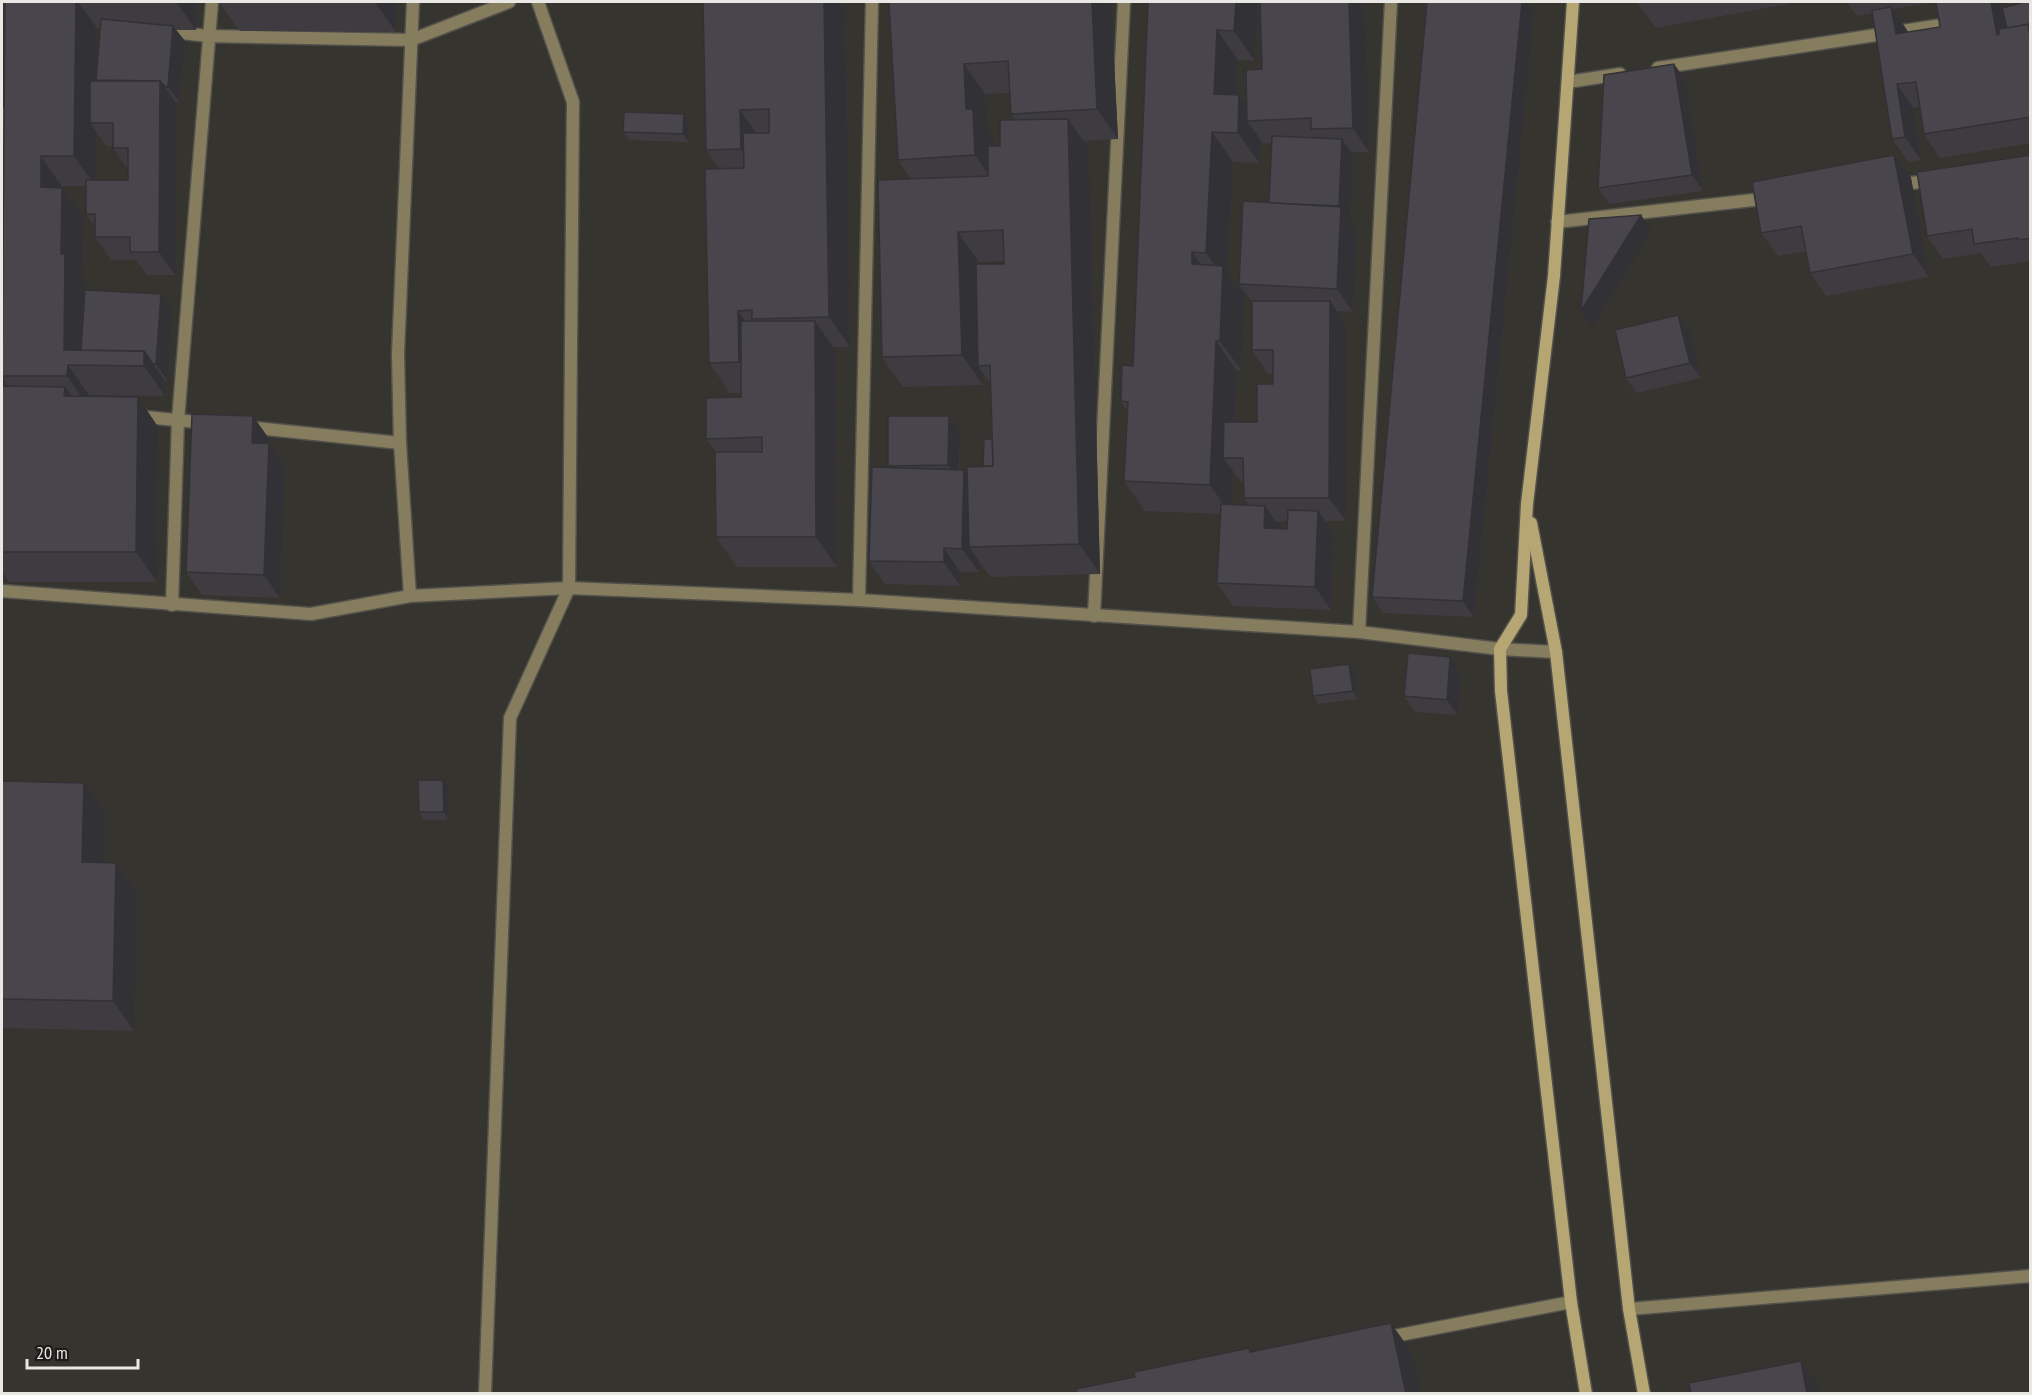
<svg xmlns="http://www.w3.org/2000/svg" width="2032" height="1395" font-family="'PT Sans Narrow',sans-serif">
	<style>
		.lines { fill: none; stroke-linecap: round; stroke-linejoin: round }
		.minor-casing { stroke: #53514c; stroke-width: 15 }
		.secondary-casing { stroke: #53514c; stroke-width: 15 }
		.minor { stroke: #867d5e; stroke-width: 12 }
		.secondary { stroke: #b5a674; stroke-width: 12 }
		.wall { fill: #3e3c41; fill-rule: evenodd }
		.shaded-wall { fill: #323135 }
		.building { fill: #48464c; stroke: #323135; stroke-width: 1.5 }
	</style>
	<rect width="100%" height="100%" fill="#36342f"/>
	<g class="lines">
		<g class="minor-casing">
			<g id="minor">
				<path d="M 164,31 L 208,36 L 411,40 L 509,2"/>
				<path d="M 1658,68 L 1955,23"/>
				<path d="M 1568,82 L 1620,74"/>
				<path d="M 2,165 L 4,115"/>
				<path d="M 1896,185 L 1935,180"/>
				<path d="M 1557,222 L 1771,198"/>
				<path d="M 135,416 L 207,423"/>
				<path d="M 246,427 L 400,443"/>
				<path d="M 2,591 L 311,614 L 410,596 L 569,588 L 859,600 L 1359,632 L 1500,649 L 1556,652"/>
				<path d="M 410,596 L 400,443 L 398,354 L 413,2"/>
				<path d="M 859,600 L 872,2"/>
				<path d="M 172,605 L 178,420 L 212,2"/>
				<path d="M 1094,616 L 1124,2"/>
				<path d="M 1359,632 L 1391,2"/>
				<path d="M 1629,1309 L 2030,1276"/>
				<path d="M 1384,1338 L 1571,1302"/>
				<path d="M 485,1394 L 510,718 L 569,588 L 573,102 L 538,2"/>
			</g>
		</g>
		<g class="secondary-casing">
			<g id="secondary">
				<path d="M 1573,2 L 1554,276 L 1527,504 L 1521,615 L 1500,649 L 1501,691 L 1571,1302 L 1586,1394"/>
				<path d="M 1531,523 L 1556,652 L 1629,1309 L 1644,1394"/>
			</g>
		</g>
		<use href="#minor" class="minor"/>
		<use href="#secondary" class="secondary"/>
	</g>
	<g class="wall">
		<path d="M 5,2 L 197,2 L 196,30 L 176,30 L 185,41 L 179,102 L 175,102 L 177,104 L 175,275 L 147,275 L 136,260 L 111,260 L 95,237 L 95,227 L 86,214 L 86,186 L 62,186 L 62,188 L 83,218 L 82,279 L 86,284 L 86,290 L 172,310 L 167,380 L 164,380 L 165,381 L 165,396 L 89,395 L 89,396 L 138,397 L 158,427 L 157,582 L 9,582 L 2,571 L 2,386 L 8,386 L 2,376 ZM 97,28 L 101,28 L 96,81 ZM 96,131 L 106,146 L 113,146 L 113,148 L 128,169 L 128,180 L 95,180 Z"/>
		<path d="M 219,2 L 396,2 L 396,32 L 240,31 Z"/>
		<path d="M 703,2 L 841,2 L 845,6 L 850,347 L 833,347 L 836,351 L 837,567 L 737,567 L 716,537 L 716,452 L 706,439 L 741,397 L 741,393 L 730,393 L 709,363 L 719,168 L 706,150 Z"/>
		<path d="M 889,2 L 1111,2 L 1118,139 L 1083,141 L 1089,149 L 1100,574 L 990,577 L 979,561 L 979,572 L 960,572 L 960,586 L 885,584 L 869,561 L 890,468 L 888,466 L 949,416 L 960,432 L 960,470 L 964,470 L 967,473 L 983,466 L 992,439 L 991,384 L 982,372 L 983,385 L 903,387 L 882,357 L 911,179 L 898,160 ZM 1010,93 L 1011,114 L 1015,120 L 1000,146 L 994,146 L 994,139 L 987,128 L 985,94 ZM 1004,261 L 1004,264 L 979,264 L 979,262 Z"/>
		<path d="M 1148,2 L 1258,2 L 1255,61 L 1238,60 L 1237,95 L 1247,106 L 1262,69 L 1365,2 L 1369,152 L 1351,152 L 1353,155 L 1350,220 L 1357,230 L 1353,312 L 1337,311 L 1346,324 L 1346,521 L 1325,521 L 1334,534 L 1331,610 L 1233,606 L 1217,583 L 1220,514 L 1145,511 L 1124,481 L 1127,411 L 1121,401 L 1133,366 ZM 1260,139 L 1263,144 L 1271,143 L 1269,203 L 1239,284 L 1252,302 L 1252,350 L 1268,374 L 1273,373 L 1273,384 L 1257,422 L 1235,422 L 1237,371 L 1241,370 L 1244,296 L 1227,271 L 1233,162 L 1259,163 ZM 1233,471 L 1240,481 L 1244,481 L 1244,498 L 1249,505 L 1231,505 ZM 1287,521 L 1287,529 L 1281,529 L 1276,522 Z"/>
		<path d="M 1637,2 L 1788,2 L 1788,4 L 1656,28 Z"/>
		<path d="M 1847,2 L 1935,2 L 1893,9 L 1908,32 L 1940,27 L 1936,2 L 1998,2 L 2002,8 L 2031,2 L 2031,143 L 1940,158 L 1924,134 L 1920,107 L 1913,108 L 1921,160 L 1909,162 L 1892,139 L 1872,13 L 1857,16 Z"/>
		<path d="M 1534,12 L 1474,617 L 1383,613 L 1372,597 Z"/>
		<path d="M 1674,64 L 1685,80 L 1703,191 L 1609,204 L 1598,188 Z"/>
		<path d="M 689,122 L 689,142 L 629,140 L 623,132 Z"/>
		<path d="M 1894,155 L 1911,178 L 1929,277 L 1826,296 L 1810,273 L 1806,251 L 1778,256 L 1761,233 Z"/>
		<path d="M 2031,155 L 2031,261 L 1991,267 L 1981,253 L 1943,259 L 1927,236 Z"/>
		<path d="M 1678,315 L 1690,331 L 1701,378 L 1637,393 L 1626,378 Z"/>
		<path d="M 253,416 L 269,439 L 269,444 L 285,467 L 280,598 L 202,595 L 186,572 Z"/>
		<path d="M 1450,657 L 1461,673 L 1458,715 L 1415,712 L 1404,696 Z"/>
		<path d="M 1349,664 L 1355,672 L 1358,699 L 1318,704 L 1313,696 Z"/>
		<path d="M 443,780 L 449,788 L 449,820 L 424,820 L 419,812 Z"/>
		<path d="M 2,781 L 105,813 L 104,863 L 116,863 L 137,893 L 134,1031 L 2,1028 Z"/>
	</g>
	<g class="shaded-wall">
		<path d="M 76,2 L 78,2 L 97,28 L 96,123 L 90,123 L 96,131 L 95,186 L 74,156 Z"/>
		<path d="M 176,2 L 197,2 L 196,30 Z"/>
		<path d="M 375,2 L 396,2 L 396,32 Z"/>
		<path d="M 824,2 L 841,2 L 845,6 L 850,347 L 829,317 Z"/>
		<path d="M 1092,2 L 1111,2 L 1118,139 L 1097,109 Z"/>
		<path d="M 1236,2 L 1258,2 L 1255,61 L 1234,31 Z"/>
		<path d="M 1349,2 L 1365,2 L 1369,152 L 1353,128 Z"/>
		<path d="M 1522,2 L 1527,2 L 1534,12 L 1474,617 L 1463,601 Z"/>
		<path d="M 1991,2 L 1998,2 L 2006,13 L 2013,58 L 1997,35 Z"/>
		<path d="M 1891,7 L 1907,30 L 1912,57 L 1896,34 Z"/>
		<path d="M 173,26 L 185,41 L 179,102 L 168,87 Z"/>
		<path d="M 1217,30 L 1238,60 L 1235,124 L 1214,94 Z"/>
		<path d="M 964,64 L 985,94 L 987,128 L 994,139 L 996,185 L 975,155 L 966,109 Z"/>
		<path d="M 1674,64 L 1685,80 L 1703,191 L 1692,175 Z"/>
		<path d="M 160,81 L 177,104 L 175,275 L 159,252 Z"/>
		<path d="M 1897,84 L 1913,108 L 1921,160 L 1905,137 Z"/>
		<path d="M 1239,95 L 1257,120 L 1247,121 L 1260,139 L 1259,163 L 1238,133 Z"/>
		<path d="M 740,110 L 761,140 L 762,179 L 741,149 Z"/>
		<path d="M 684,114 L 689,122 L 689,142 L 683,134 Z"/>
		<path d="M 1068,119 L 1089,149 L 1100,574 L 1079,544 Z"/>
		<path d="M 1212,132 L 1233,162 L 1227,271 L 1244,296 L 1241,370 L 1220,341 L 1223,277 L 1206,253 Z"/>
		<path d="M 1342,139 L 1353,155 L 1350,220 L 1357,230 L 1353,312 L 1337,289 Z"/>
		<path d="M 1894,155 L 1911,178 L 1929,277 L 1913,254 Z"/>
		<path d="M 41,156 L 83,218 L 82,279 L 86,284 L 85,359 L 64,350 L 41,187 Z"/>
		<path d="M 1641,215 L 1652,231 L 1592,326 L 1581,311 Z"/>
		<path d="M 958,232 L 979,262 L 982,366 L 978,366 L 982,372 L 983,385 L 962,355 Z"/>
		<path d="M 1192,252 L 1213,282 L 1192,264 Z"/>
		<path d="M 161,294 L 172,310 L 167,380 L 156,364 Z"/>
		<path d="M 1330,301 L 1346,324 L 1346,521 L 1329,498 Z"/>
		<path d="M 738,311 L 759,341 L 760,392 L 739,362 Z"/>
		<path d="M 1678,315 L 1690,331 L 1701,378 L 1690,363 Z"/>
		<path d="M 815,321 L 836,351 L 837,567 L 816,537 Z"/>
		<path d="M 1216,341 L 1237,371 L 1233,458 L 1223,458 L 1233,471 L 1231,515 L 1210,485 Z"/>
		<path d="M 144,351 L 165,381 L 165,396 L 144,366 Z"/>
		<path d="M 68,365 L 89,395 L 88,406 L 67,376 Z"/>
		<path d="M 65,387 L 86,416 L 64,396 Z"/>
		<path d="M 138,397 L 158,427 L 157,582 L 136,552 Z"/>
		<path d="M 253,416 L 269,439 L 269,444 L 285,467 L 280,598 L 264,575 L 252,443 Z"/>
		<path d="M 949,416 L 960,432 L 959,481 L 948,465 Z"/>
		<path d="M 964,470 L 981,493 L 969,547 L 979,561 L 979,572 L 962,549 Z"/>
		<path d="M 1265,506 L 1281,529 L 1264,528 Z"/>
		<path d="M 1318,511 L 1334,534 L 1331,610 L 1315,587 Z"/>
		<path d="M 944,548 L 960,572 L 960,586 L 944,562 Z"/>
		<path d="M 1450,657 L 1461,673 L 1458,715 L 1447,700 Z"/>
		<path d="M 1349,664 L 1355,672 L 1358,699 L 1353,691 Z"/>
		<path d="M 443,780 L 449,788 L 449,820 L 444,812 Z"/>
		<path d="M 84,783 L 105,813 L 103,892 L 82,862 Z"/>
		<path d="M 116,863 L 137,893 L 134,1031 L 113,1001 Z"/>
		<path d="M 1391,1323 L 1412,1353 L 1421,1394 L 1406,1394 Z"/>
		<path d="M 1801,1361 L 1817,1384 L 1819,1394 L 1807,1394 Z"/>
	</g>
	<g class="building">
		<path d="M 5,2 L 76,2 L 74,156 L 41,156 L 41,187 L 62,188 L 61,254 L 65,254 L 64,350 L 144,351 L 144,366 L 68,365 L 67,376 L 2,376 Z"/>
		<path d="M 703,2 L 824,2 L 829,317 L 752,319 L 752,310 L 738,311 L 739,362 L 709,363 L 705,169 L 744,168 L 743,133 L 769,133 L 769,109 L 740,110 L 741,149 L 706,150 Z"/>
		<path d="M 889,2 L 1092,2 L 1097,109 L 1011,114 L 1008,61 L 964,64 L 966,109 L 973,109 L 975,155 L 898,160 Z"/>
		<path d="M 1148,2 L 1236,2 L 1234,31 L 1217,30 L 1214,94 L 1239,95 L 1238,133 L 1212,132 L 1206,253 L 1192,252 L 1192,264 L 1223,266 L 1220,341 L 1216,341 L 1210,485 L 1124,481 L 1128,402 L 1121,401 L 1122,365 L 1133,366 Z"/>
		<path d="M 1260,2 L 1349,2 L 1353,128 L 1311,129 L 1311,118 L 1247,121 L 1246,70 L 1262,69 Z"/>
		<path d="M 1427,2 L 1522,2 L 1463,601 L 1372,597 Z"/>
		<path d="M 1936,2 L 1991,2 L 1997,35 L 1999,34 L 1999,29 L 2028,24 L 2031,41 L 2031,117 L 1924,134 L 1916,82 L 1897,84 L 1905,137 L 1892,139 L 1872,10 L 1891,7 L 1896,34 L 1940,27 Z"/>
		<path d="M 2025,2 L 2031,2 L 2031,28 L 2028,24 L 2007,28 L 2002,8 Z"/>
		<path d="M 101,19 L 173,26 L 168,87 L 164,86 L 160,81 L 96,80 Z"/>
		<path d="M 1674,64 L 1692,175 L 1598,188 L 1604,75 Z"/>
		<path d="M 90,81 L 160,81 L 159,252 L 130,252 L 130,237 L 95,237 L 95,214 L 86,214 L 86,180 L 128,180 L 128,148 L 113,148 L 113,123 L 90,123 Z"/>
		<path d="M 624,112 L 684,114 L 683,134 L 623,132 Z"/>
		<path d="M 1068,119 L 1079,544 L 969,547 L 967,467 L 993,466 L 990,365 L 978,366 L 976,264 L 1004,264 L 1003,230 L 958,232 L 962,355 L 882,357 L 878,180 L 988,176 L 988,146 L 1000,146 L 1000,120 Z"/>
		<path d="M 1272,136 L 1342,139 L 1339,206 L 1269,203 Z"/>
		<path d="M 1894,155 L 1913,254 L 1810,273 L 1801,226 L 1761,233 L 1752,182 Z"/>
		<path d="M 2031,155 L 2031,238 L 2018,240 L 2018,238 L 1974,244 L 1972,229 L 1927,236 L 1917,172 Z"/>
		<path d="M 1243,201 L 1341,207 L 1337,289 L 1239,284 Z"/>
		<path d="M 1641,215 L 1581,311 L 1589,219 Z"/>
		<path d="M 85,290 L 161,294 L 156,364 L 153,364 L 144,351 L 81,350 Z"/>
		<path d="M 1252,301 L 1330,301 L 1329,498 L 1244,498 L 1243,458 L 1223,458 L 1224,422 L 1257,422 L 1257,384 L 1273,384 L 1273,350 L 1252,350 Z"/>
		<path d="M 1678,315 L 1690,363 L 1626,378 L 1615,330 Z"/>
		<path d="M 741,321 L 815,321 L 816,537 L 716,537 L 715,452 L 762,452 L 762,437 L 706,439 L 706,398 L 741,397 Z"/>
		<path d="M 2,386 L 65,387 L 64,396 L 138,397 L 136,552 L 2,552 Z"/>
		<path d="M 192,414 L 253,416 L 252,443 L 269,443 L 264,575 L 186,572 Z"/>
		<path d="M 888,416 L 949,416 L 948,465 L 888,466 Z"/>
		<path d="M 984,439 L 992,439 L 993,466 L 983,466 Z"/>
		<path d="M 872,467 L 964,470 L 962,549 L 944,548 L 944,562 L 869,561 Z"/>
		<path d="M 1221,504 L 1265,506 L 1264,528 L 1287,529 L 1288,510 L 1318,511 L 1315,587 L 1217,583 Z"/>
		<path d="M 1408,653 L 1450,657 L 1447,700 L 1404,696 Z"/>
		<path d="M 1349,664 L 1353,691 L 1313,696 L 1310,669 Z"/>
		<path d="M 418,780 L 443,780 L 444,812 L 419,812 Z"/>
		<path d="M 2,781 L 84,783 L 82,862 L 116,863 L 113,1001 L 2,999 Z"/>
		<path d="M 1391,1323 L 1406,1394 L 1077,1394 L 1076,1389 L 1135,1377 L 1134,1372 L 1249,1348 L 1250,1352 Z"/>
		<path d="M 1801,1361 L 1807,1394 L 1691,1394 L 1689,1383 Z"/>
	</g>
	<rect width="2032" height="1395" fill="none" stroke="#e9e8e4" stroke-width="6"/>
	<path d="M27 1359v9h111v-9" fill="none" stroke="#e9e8e4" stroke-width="3"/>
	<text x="36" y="1359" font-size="18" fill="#e9e8e4" stroke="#1d1c19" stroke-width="4.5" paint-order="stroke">20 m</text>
</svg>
